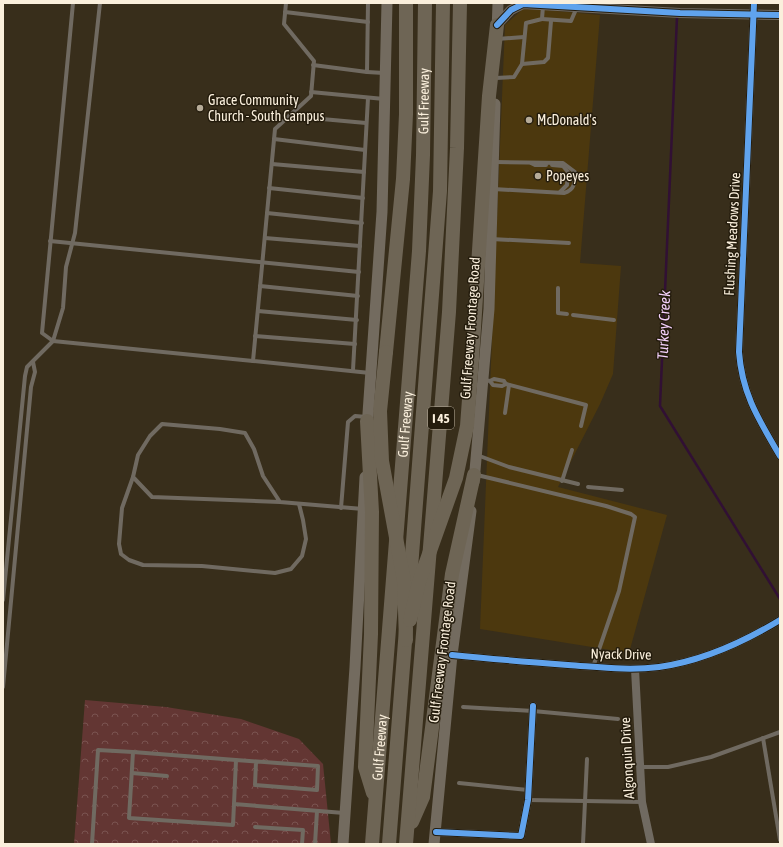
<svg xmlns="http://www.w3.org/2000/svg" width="783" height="847" font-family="'Asap Condensed',sans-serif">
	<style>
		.built { fill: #4c380e }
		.forest { fill: url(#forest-crowns) }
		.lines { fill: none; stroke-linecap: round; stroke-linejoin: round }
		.stream { stroke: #311034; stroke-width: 2.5 }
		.service { stroke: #706a61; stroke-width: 4 }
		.minor { stroke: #706a61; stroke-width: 8 }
		.tertiary { stroke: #706a61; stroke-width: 10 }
		.secondary { stroke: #736b5f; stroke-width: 11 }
		.motorway { stroke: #6e6555; stroke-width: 14 }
		.motorway-bridge { stroke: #6e6555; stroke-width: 14 }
		.cycleway-casing { stroke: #241c0d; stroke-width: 8 }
		.cycleway { stroke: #60a3ed; stroke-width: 6 }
		.poi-dot { fill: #b6ab98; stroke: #241c0d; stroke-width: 1.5 }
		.labels { text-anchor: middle; stroke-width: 3; stroke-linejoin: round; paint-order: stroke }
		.shield { fill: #241c0d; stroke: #bab09e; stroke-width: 1 }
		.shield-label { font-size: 13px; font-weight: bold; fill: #faefdc }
		.poi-label { font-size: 14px; fill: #faefdc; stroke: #241c0d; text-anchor: start }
		.street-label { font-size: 14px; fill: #faefdc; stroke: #241c0d }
		.water-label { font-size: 15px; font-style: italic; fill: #f4d1fc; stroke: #241c0d }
	</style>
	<defs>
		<pattern id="forest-crowns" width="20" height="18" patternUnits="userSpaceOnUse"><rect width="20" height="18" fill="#633633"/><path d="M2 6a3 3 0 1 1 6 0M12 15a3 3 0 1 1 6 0" fill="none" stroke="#7a5350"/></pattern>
	</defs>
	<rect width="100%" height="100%" fill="#382e1b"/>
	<path class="built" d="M 524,8 L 600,15 L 580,263 L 621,266 L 613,374 L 600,404 L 558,487 L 667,515 L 629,653 L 480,629 L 505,25 Z"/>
	<path class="forest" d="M 85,700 L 166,707 L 241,719 L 299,739 L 323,764 L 331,844 L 74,844 Z"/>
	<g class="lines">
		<path class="stream" d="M 677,17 L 660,406 L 780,599"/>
		<g class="service">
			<path d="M 100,3 L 75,233 L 66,267 L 63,308 L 53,341 L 253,361"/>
			<path d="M 286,3 L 284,24 L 314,61 L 311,96 L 275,129 L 253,361 L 370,373"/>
			<path d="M 285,12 L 368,22"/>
			<path d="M 542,19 L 571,21 L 577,7"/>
			<path d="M 497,39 L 524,37"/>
			<path d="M 522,64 L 544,62 L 548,58 L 551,21"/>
			<path d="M 313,65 L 367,72 L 368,3"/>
			<path d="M 367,72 L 384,73"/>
			<path d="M 496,78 L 514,77 L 522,64 L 526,23 L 542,19 L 543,6"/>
			<path d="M 311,92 L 384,99"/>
			<path d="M 289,116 L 366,123"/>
			<path d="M 274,139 L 365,150"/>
			<path d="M 531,163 L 535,165 L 546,165"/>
			<path d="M 272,164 L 364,172"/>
			<path d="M 552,165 L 563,166 L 568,172 L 567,185 L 560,192"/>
			<path d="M 269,188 L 363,198"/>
			<path d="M 493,189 L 564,193 C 575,190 575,182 575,172 L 563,163 L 495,162"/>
			<path d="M 267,213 L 362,223"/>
			<path d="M 265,238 L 360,246"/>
			<path d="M 491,239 L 569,243"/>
			<path d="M 50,241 L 359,272"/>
			<path d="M 260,286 L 358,296"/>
			<path d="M 558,288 L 558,313 L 567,314"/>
			<path d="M 258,311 L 357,320"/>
			<path d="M 573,315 L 614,320"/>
			<path d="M 255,336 L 355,344"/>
			<path d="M 353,370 L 368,98"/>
			<path d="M 484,380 L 490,381 L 493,385 L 502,386 L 506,384 L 504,381 L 494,379 L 490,381"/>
			<path d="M 506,384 L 586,405 L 581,426"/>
			<path d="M 505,413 L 509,385"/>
			<path d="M 477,455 L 509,467 L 578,484"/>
			<path d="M 477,475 L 606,506 L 631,514 L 635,517 L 619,591 L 593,667"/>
			<path d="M 133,477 L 122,508 L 119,544 L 121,554 L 129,560 L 143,565 L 202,566 L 275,573 L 291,569 L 302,556 L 306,539 L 303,520 L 299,504"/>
			<path d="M 562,481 L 572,450"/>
			<path d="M 588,487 L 622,490"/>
			<path d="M 280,502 L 152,497 L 133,477 L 138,455 L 150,436 L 162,424 L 220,429 L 245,433 L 254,449 L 263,476 L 280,502 L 363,509"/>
			<path d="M 341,508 L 348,422 L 355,416 L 367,417"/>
			<path d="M 3,600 L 25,376 L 27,367 L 53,341 L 42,333 L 73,3"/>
			<path d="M 3,687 L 31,387 L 35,372 L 33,362"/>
			<path d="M 463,707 L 533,711 L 618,719"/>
			<path d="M 763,738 L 780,840"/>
			<path d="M 256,762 L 255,785 L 317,790 L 318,766 L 236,760 L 234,804 L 344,813"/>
			<path d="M 640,767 L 668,767 L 711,757 L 780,732"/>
			<path d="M 132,773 L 167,776"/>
			<path d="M 459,783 L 528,790"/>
			<path d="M 528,800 L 642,802"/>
			<path d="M 234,804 L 233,825 L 129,818 L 133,752 L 236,760"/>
			<path d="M 255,827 L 303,830 L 302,844"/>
			<path d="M 92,844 L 98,750 L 133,752"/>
			<path d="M 315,844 L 317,811"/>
			<path d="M 583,844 L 587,759"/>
		</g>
		<g class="minor">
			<path d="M 754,3 L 739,352 C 742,394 759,420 780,456"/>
			<path d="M 452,655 C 491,659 529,662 568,665 C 598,667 628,671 659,667 C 703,661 742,643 780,620"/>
			<path d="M 635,669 L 642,802 L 651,844"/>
			<path d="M 436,832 L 521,836 L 528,800 L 533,706"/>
		</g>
		<path class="tertiary" d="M 497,25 L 511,10 L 523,4 L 680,13 L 780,15"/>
		<g class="secondary">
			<path d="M 497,32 L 498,3"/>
			<path d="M 367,428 L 382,212 L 387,3"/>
			<path d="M 474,482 L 489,309 L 495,104"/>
			<path d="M 343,844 L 355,667 L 365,477"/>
			<path d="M 434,844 L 452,655 L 471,511"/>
		</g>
		<g class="motorway">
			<path d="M 386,352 L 403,179 L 406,114 L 406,3"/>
			<path d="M 472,359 L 489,96 L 497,25"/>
			<path d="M 367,421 L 372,512 L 371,634 L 365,767 L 373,793"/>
			<path d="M 409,594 L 440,191 L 443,3"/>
			<path d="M 412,822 L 423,797 L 452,574 L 474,475"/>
			<path id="s1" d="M 372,844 L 419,251 L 423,155 L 425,3"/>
			<path d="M 389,844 L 406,629"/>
			<path d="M 406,844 L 449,312 L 457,148 L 460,3"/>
		</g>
		<g class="motorway-bridge">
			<path d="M 386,352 L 380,411 L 382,461 L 404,581 L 406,640"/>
			<path d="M 410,620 L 419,582 L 456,478 L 467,426 L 472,359"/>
		</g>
		<g class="cycleway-casing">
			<g id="cycleway">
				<path d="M 754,3 L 739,352 C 742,394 759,420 780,456"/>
				<path d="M 497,25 L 511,10 L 523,4 L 680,13 L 780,15"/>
				<path d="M 452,655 C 491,659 529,662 568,665 C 598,667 628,671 659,667 C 703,661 742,643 780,620"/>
				<path d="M 436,832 L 521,836 L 528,800 L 533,706"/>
			</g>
		</g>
		<use href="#cycleway" class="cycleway"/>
	</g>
	<g class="poi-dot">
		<circle cx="200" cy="108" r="4"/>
		<circle cx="529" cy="120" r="4"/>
		<circle cx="538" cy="176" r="4"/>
	</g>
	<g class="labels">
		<rect class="shield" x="428" y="407" width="26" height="22" rx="3"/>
		<g class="shield-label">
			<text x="441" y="423">I 45</text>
		</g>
		<g class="poi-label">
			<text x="208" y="105">Grace Community<tspan x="208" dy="16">Church - South Campus</tspan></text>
			<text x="537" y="125">McDonald's</text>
			<text x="546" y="181">Popeyes</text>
		</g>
		<g class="street-label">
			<text dy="5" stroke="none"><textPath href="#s1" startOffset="745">Gulf Freeway</textPath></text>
			<text transform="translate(732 234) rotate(-87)" y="5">Flushing Meadows Drive</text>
			<text transform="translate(470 328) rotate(-86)" y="5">Gulf Freeway Frontage Road</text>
			<text dy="5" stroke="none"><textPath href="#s1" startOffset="421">Gulf Freeway</textPath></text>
			<text transform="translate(442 652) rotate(-83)" y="5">Gulf Freeway Frontage Road</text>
			<text transform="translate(621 654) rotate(1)" y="5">Nyack Drive</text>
			<text dy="5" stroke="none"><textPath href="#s1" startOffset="97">Gulf Freeway</textPath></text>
			<text transform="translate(627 758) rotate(-93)" y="5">Algonquin Drive</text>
		</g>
		<g class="water-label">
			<text transform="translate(664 325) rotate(-88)" y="5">Turkey Creek</text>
		</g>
	</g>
	<rect width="783" height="847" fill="none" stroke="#faefdc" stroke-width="8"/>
</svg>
